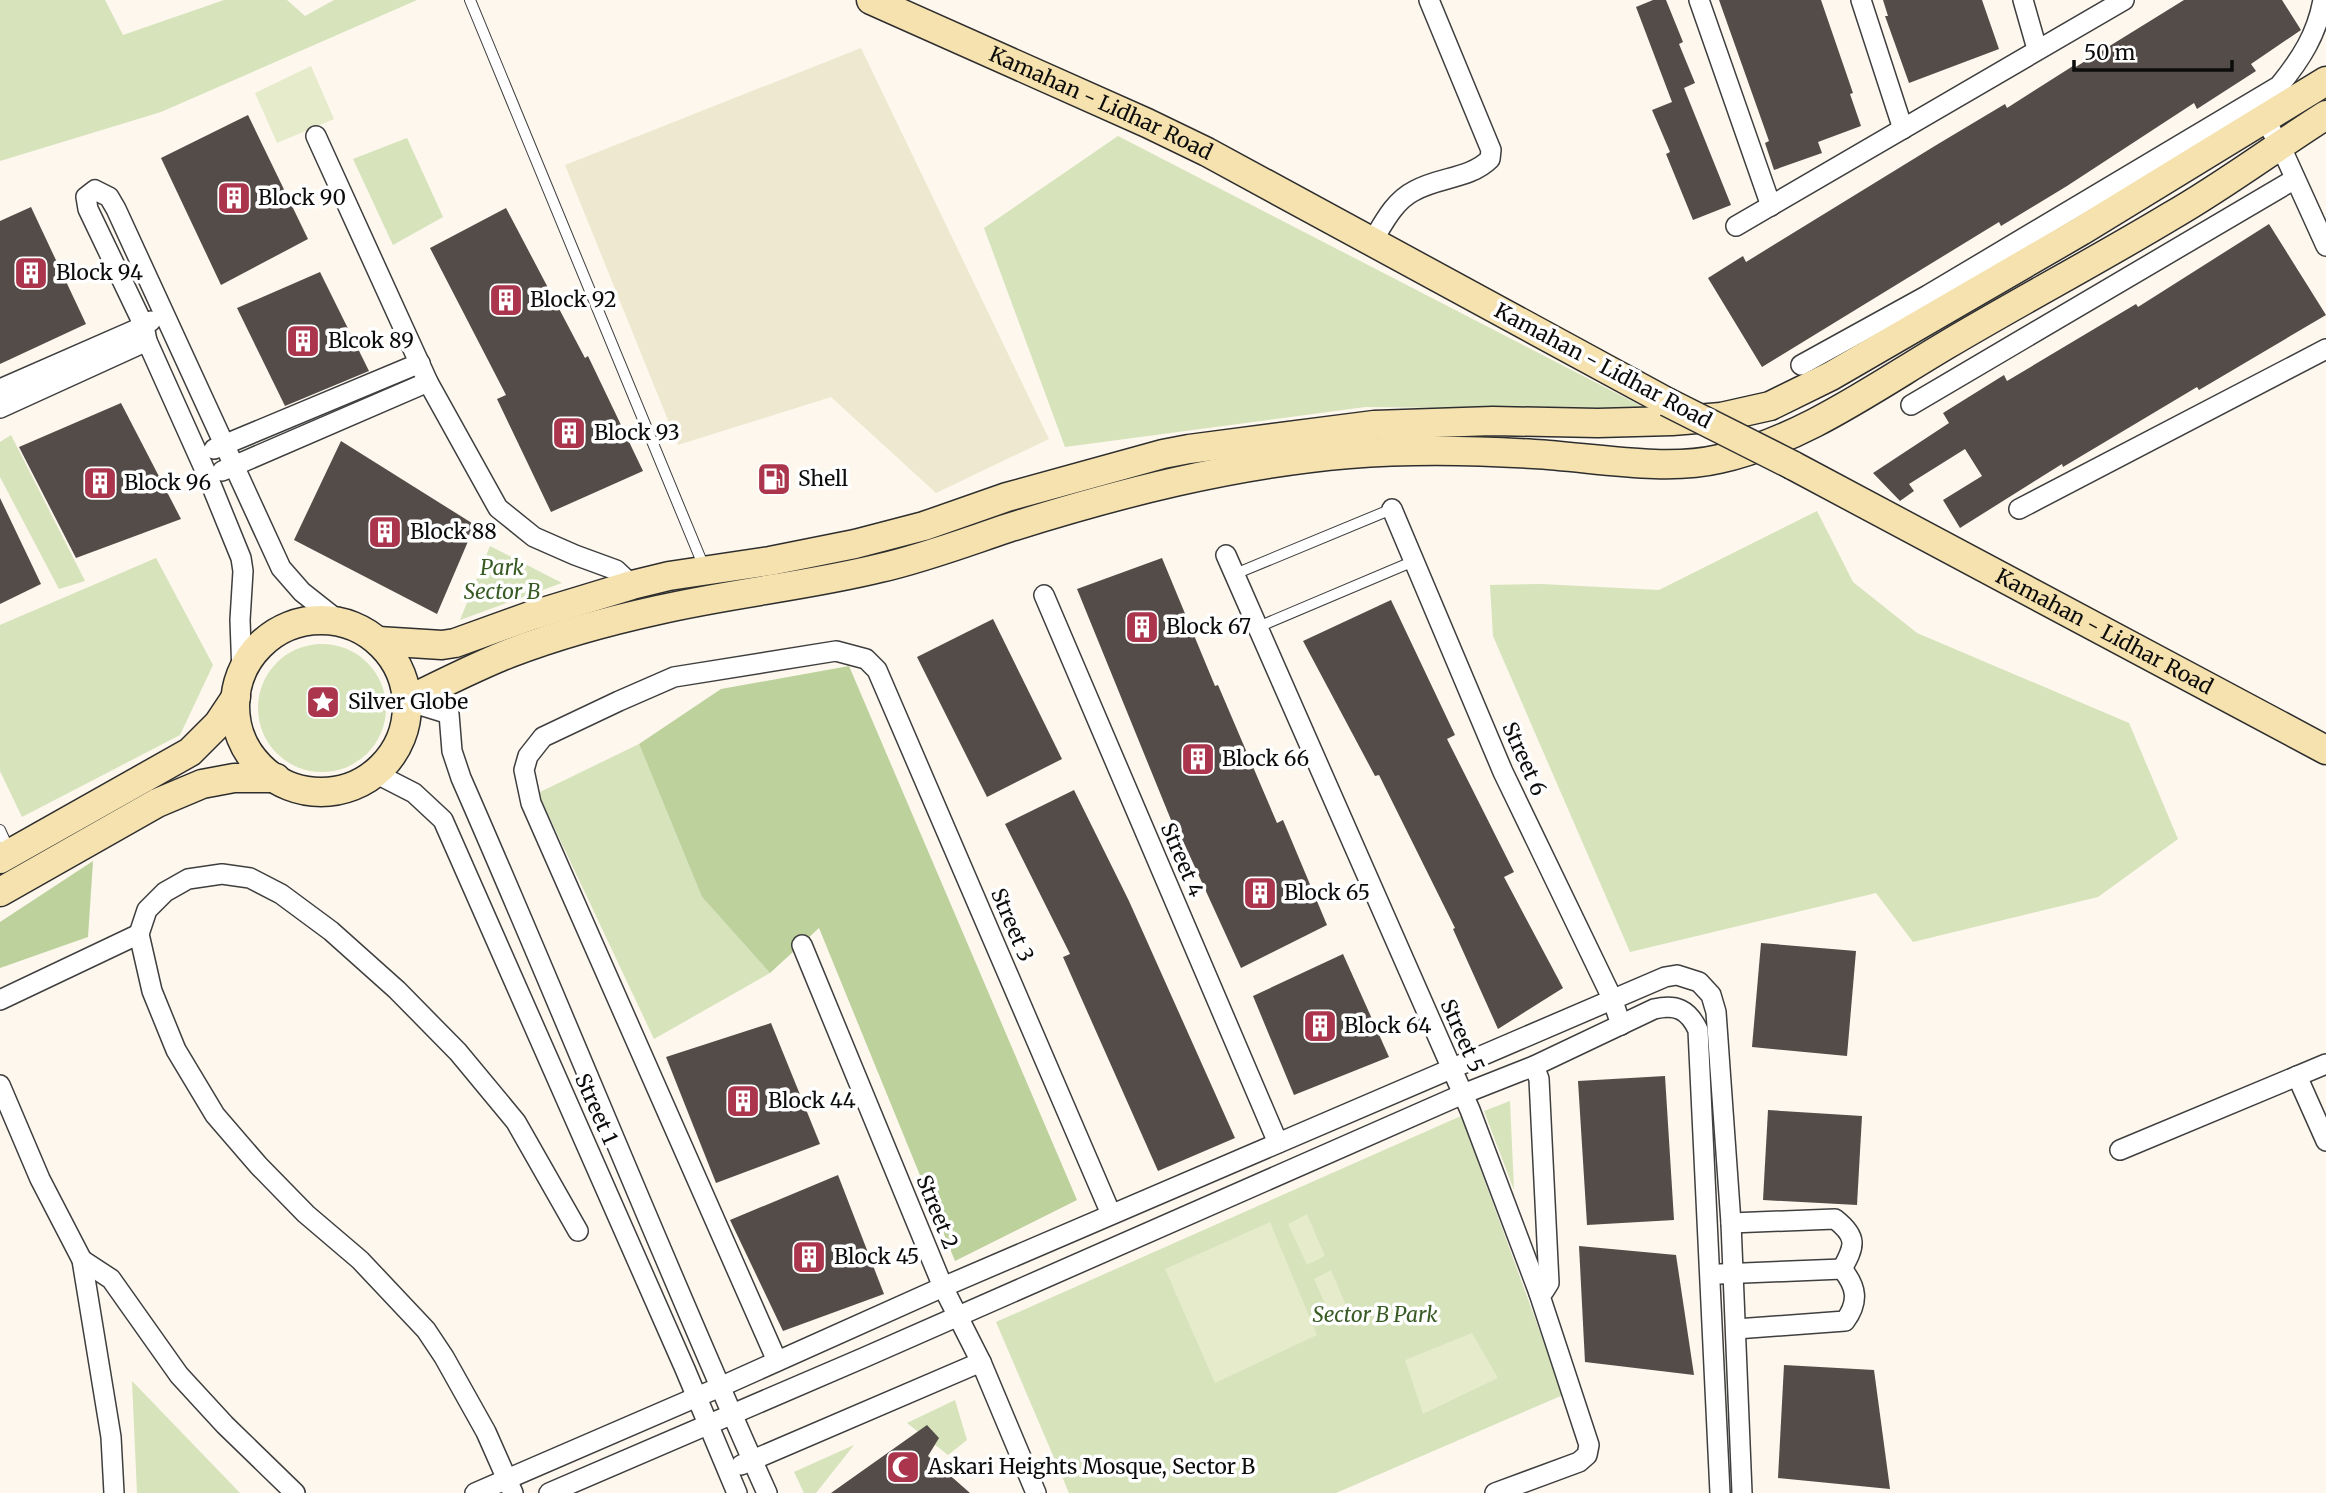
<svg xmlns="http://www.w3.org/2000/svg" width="2326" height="1493" font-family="Merriweather,serif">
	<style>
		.farmland { fill: #efe8d0 }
		.green { fill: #d6e3bb }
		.forest { fill: #bcd19c }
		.pitch { fill: #e5ebcb }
		.building { fill: #534c49 }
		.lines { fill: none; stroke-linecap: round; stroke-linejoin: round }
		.lane-casing { stroke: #3f3f3f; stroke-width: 12 }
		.street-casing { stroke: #3f3f3f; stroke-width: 22 }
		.secondary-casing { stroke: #2e2e2e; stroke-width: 31 }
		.lane { stroke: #fff; stroke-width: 10 }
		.street { stroke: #fff; stroke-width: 19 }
		.secondary { stroke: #f5e2af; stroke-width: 28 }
		.secondary-bridge-casing { stroke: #2e2e2e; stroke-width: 31; stroke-linecap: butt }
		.secondary-bridge { stroke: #f5e2af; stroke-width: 28 }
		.labels { text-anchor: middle; stroke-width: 7; stroke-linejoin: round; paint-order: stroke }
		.street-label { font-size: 21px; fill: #0c0c0c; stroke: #fff }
		.poi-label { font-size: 21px; fill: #0c0c0c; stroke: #fff; text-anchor: start }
		.park-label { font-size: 21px; font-style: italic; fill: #385b24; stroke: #fff }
	</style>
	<rect width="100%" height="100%" fill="#fdf7ed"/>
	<path class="farmland" d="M 861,48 L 1049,439 L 936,493 L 831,397 L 678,445 L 565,165 Z"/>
	<g class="green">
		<path d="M 0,0 L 105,0 L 123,35 L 224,0 L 287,0 L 305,16 L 334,0 L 417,0 L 161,112 L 0,161 Z"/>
		<path d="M 1118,136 L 1649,410 L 1365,407 L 1065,447 L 984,228 Z"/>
		<path d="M 407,138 L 443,217 L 393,245 L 353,159 Z"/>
		<path d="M 11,435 L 85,581 L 59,589 L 0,477 L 0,442 Z"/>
		<path d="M 1817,511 L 1853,582 L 1917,633 L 2129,723 L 2178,839 L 2098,897 L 1913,942 L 1876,893 L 1630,952 L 1493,636 L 1490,585 L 1541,584 L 1659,590 Z"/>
		<path d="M 490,546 L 562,583 L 460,620 Z"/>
		<path d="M 156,558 L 213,665 L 180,735 L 22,817 L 0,771 L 0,625 Z"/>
		<circle cx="322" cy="708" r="64"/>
		<path d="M 639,744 L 702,897 L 770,973 L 654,1039 L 538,793 Z"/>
		<path d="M 1510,1101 L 1514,1190 L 1484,1111 Z"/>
		<path d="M 1461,1116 L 1563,1395 L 1336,1493 L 1069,1493 L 996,1322 Z"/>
		<path d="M 132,1381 L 240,1493 L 137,1493 Z"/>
		<path d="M 955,1400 L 967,1440 L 948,1455 L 907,1423 Z"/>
		<path d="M 854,1445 L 816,1493 L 804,1493 L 794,1472 Z"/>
	</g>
	<g class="forest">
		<path d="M 849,666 L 1077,1200 L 955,1261 L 819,928 L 770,973 L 702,897 L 639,744 L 721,689 Z"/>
		<path d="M 93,861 L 88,937 L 0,968 L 0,922 Z"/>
	</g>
	<g class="pitch">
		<path d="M 311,66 L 334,119 L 277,143 L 255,93 Z"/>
		<path d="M 1307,1214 L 1325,1256 L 1307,1265 L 1288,1224 Z"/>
		<path d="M 1270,1222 L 1317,1335 L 1215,1383 L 1165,1269 Z"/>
		<path d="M 1331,1270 L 1349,1312 L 1332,1320 L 1314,1279 Z"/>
		<path d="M 1472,1333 L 1498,1378 L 1423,1414 L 1405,1360 Z"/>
	</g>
	<g class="building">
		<path d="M 1653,0 L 1666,0 L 1683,42 L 1679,44 L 1695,83 L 1684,88 L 1731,205 L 1693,220 L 1666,154 L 1670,152 L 1652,110 L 1672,102 L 1636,7 Z"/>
		<path d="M 1719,0 L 1821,0 L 1853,93 L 1850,94 L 1861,126 L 1818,142 L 1822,153 L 1774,170 L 1765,143 L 1769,141 Z"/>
		<path d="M 1883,0 L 1982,0 L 1999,49 L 1909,83 L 1885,16 L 1888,16 Z"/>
		<path d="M 2184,0 L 2282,0 L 2301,30 L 2251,64 L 2256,71 L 2197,109 L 2194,103 L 2067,186 L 2001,226 L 1999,222 L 1762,367 L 1708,278 L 1743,256 L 1746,262 L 1938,144 L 2005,104 L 2007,108 L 2073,66 L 2074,68 Z"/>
		<path d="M 248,115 L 308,239 L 221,285 L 161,158 Z"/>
		<path d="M 31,207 L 86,324 L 0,364 L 0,221 Z"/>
		<path d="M 506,208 L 585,358 L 588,356 L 643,471 L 551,512 L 497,399 L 506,395 L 430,248 Z"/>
		<path d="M 2269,224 L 2326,315 L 2199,390 L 2197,387 L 2063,467 L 2062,464 L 1960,528 L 1943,500 L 1982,476 L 1965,449 L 1909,484 L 1914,491 L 1900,501 L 1873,473 L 1949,423 L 1943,413 L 2004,375 L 2007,381 L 2136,304 L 2138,307 Z"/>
		<path d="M 320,272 L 369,371 L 285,406 L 237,308 Z"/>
		<path d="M 121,403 L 181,519 L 76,558 L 19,447 Z"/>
		<path d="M 341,441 L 475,525 L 437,614 L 294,540 Z"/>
		<path d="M 0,498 L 41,584 L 0,604 Z"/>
		<path d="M 1162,558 L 1215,686 L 1218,685 L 1277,823 L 1283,820 L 1327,925 L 1241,968 L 1183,841 L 1180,842 L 1077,589 Z"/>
		<path d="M 1391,600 L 1455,735 L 1447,739 L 1514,872 L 1504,877 L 1563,988 L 1498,1029 L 1453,929 L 1455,928 L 1379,775 L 1375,776 L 1303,641 Z"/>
		<path d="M 993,619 L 1062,759 L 987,797 L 917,657 Z"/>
		<path d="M 1074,790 L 1129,901 L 1235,1138 L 1158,1171 L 1063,957 L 1070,954 L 1005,824 Z"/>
		<path d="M 1761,943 L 1856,951 L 1847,1056 L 1752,1047 Z"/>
		<path d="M 1343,954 L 1389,1057 L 1294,1095 L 1253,996 Z"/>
		<path d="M 771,1023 L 820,1144 L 716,1183 L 666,1057 Z"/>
		<path d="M 1665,1076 L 1674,1220 L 1587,1225 L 1578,1081 Z"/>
		<path d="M 1768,1110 L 1862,1116 L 1857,1205 L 1763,1200 Z"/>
		<path d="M 838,1175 L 884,1294 L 783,1331 L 730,1220 Z"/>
		<path d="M 1579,1246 L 1676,1255 L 1694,1375 L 1585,1362 Z"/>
		<path d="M 1784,1365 L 1874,1370 L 1890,1489 L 1778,1478 Z"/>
		<path d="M 927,1425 L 939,1438 L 928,1456 L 970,1493 L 831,1493 Z"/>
	</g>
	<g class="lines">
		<g class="lane-casing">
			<g id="lane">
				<path d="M 470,0 L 704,567"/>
				<path d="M 1235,574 L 1392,509"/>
				<path d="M 1258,627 L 1414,561"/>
				<path d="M 0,830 L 10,852"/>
			</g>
		</g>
		<g class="street-casing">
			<g id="street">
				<path d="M 1699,0 L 1771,206"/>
				<path d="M 1861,0 L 1903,129"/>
				<path d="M 2023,0 L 2037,49"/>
				<path d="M 2265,120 L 2281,147 L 2326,246"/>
				<path d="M 316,136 L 428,382 L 498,508 L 534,537 L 575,555 L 616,570 L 632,585"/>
				<path d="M 1736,226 L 2124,0"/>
				<path d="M 1372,242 C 1383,224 1394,201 1414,191 C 1438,177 1470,179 1490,159 L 1491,150 L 1429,0"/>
				<path d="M 1801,365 L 1928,295 L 2279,86 C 2301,59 2317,34 2323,0"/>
				<path d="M 0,389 L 144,326 L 151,321"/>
				<path d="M 1911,405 L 2295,179"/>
				<path d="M 0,408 L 147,341"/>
				<path d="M 214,449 L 420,363"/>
				<path d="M 222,471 L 428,382"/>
				<path d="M 1392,509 L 1503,772 L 1612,998 L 1621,1025"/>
				<path d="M 2019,509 L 2326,349"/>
				<path d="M 1226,555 L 1470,1110 L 1539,1293 L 1589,1445 L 1587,1455 L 1579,1462 L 1495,1493"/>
				<path d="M 1044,595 L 1278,1143"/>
				<path d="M 242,674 L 240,620 L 243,571 L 241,558 L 208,477 L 147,341 L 144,326 L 88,209 L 86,197 L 95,190 L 109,197 L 116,209 L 281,568 L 302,592 L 340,622"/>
				<path d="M 407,701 L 449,714 L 452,751 L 461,778 C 565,1015 661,1257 767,1493"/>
				<path d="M 375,773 L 414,793 L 443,820 L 685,1369 L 737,1493"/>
				<path d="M 802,945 L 943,1287 L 981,1362 L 1036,1493"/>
				<path d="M 0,1000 L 139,934"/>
				<path d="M 1534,1066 L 1539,1079 L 1549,1283 L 1544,1291 L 1539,1293"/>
				<path d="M 2297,1076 L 2326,1141"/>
				<path d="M 0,1085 L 40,1179 L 82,1260 L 111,1437 L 114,1493"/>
				<path d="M 2120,1150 L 2326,1064"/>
				<path d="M 1731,1223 L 1835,1219 C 1858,1237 1855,1246 1842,1269"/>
				<path d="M 82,1260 L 111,1279 L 179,1375 L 225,1425 L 295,1493"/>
				<path d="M 1720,1274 L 1842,1269"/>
				<path d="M 1736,1329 L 1845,1321 C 1859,1302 1857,1287 1842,1269"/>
				<path d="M 777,1361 L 531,803 L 524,770 L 528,756 L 543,737 L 619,701 L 674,677 L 836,651 L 866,659 L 877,670 L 1111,1214"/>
				<path d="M 741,1465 L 981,1362"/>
				<path d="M 475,1493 L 720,1387 L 943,1287 L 1665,977 L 1677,975 L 1699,982 L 1711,995 L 1716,1012 L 1731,1223 L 1742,1493"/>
				<path d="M 513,1493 L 486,1432 L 444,1357 L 426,1330 L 360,1260 L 306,1214 L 259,1166 L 215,1115 L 176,1050 L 152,991 L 139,934 L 147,910 L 165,892 L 188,879 L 222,874 L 250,878 L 281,894 L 331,931 L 397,990 L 458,1052 L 516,1122 L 578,1231"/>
				<path d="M 549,1493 L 863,1358 L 1463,1094 L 1534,1066 L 1654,1009 C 1676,1004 1688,1009 1698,1030 L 1720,1493"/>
			</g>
		</g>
		<g class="secondary-casing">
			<g id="secondary">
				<path id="s1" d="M 871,0 L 1147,123 L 1207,152 L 1667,402"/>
				<path id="s2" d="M 1792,465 L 2326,750"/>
				<circle cx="321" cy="706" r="86"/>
				<path d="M 378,641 L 442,645 L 455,643 L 530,616 L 632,585 L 669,576 L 770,561 L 855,544 L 924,526 L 1007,497 L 1163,454 L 1189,449 L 1374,425 L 1493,421 L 1598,423 L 1672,421 L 1721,417 L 1770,406 L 1831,376 L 2081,231 L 2326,81"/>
				<path d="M 407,701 C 441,684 475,667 510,653 C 557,635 608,621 658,610 C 731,593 807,586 880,568 C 924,558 966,542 1008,528 C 1119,493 1232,464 1349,454 C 1410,449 1473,450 1534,454 C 1591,457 1664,472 1719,459 C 1803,440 1875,387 1948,344 C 2022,300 2098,260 2171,216 C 2225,185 2274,148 2326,115"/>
				<path d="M 0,859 L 190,752 L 218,724 L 236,697"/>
				<path d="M 0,892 L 157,803 L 202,784 L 234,778 L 276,778"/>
			</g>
		</g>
		<use href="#lane" class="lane"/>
		<use href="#street" class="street"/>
		<use href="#secondary" class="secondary"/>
		<g class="secondary-bridge-casing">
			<path id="secondary-bridge" d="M 1667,402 L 1792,465"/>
		</g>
		<use href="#secondary-bridge" class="secondary-bridge"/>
	</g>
	<defs>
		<g id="building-square" transform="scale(1.75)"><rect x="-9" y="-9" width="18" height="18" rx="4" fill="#aa354d" stroke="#fff"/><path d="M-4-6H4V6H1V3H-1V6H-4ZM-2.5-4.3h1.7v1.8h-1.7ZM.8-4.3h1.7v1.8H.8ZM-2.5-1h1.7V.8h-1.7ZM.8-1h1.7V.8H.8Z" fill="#fff"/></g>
		<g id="fuel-square" transform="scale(1.75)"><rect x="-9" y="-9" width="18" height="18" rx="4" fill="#aa354d" stroke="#fff"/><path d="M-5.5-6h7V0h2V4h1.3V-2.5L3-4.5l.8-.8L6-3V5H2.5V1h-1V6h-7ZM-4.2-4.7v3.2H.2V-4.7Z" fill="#fff"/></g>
		<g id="sight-square" transform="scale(1.75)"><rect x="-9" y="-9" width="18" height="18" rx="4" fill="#aa354d" stroke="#fff"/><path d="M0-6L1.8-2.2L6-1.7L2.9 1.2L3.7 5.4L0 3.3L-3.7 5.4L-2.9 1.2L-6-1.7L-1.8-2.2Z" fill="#fff"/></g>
		<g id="mosque-square" transform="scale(1.75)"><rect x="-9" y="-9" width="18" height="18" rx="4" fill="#aa354d" stroke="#fff"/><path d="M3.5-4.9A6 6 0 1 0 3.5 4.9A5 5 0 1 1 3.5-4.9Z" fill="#fff"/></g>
	</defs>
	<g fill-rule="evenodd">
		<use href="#building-square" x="234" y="198"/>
		<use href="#building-square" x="31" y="273"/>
		<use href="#building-square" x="506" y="300"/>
		<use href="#building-square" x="303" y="341"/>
		<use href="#building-square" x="569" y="433"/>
		<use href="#fuel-square" x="774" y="479"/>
		<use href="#building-square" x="100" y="483"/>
		<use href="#building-square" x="385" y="532"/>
		<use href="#building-square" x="1142" y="627"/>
		<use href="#sight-square" x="323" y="702"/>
		<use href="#building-square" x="1198" y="759"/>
		<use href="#building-square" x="1260" y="893"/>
		<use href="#building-square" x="1320" y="1026"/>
		<use href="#building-square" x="743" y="1101"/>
		<use href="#building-square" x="809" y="1257"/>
		<use href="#mosque-square" x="903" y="1467"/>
	</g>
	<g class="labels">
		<g class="street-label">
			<text dy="7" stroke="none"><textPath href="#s1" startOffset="252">Kamahan - Lidhar Road</textPath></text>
			<text transform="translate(1603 366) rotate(28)" y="7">Kamahan - Lidhar Road</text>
			<text dy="7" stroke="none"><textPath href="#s2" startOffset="354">Kamahan - Lidhar Road</textPath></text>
			<text transform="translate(1524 759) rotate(66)" y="7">Street 6</text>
			<text transform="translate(1182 860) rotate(67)" y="7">Street 4</text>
			<text transform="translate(1012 925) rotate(67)" y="7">Street 3</text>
			<text transform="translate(1462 1036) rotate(66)" y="7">Street 5</text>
			<text transform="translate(596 1109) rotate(66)" y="7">Street 1</text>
			<text transform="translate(937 1212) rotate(68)" y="7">Street 2</text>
		</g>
		<g class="poi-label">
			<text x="258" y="205">Block 90</text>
			<text x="56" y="280">Block 94</text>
			<text x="530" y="307">Block 92</text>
			<text x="328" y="348">Blcok 89</text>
			<text x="594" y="440">Block 93</text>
			<text x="798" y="486">Shell</text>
			<text x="124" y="490">Block 96</text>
			<text x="410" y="539">Block 88</text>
			<text x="1166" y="634">Block 67</text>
			<text x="348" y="709">Silver Globe</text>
			<text x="1222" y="766">Block 66</text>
			<text x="1284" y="900">Block 65</text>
			<text x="1344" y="1033">Block 64</text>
			<text x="768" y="1108">Block 44</text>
			<text x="834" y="1264">Block 45</text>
			<text x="928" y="1474">Askari Heights Mosque, Sector B</text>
		</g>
		<g class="park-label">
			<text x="502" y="575">Park<tspan x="502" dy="24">Sector B</tspan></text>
			<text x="1375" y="1322">Sector B Park</text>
		</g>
	</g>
	<path d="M2074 60v10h158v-10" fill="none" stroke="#0c0c0c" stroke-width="3.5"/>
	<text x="2084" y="60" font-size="21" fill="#0c0c0c" stroke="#ffffff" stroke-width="5" paint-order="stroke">50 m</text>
</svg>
